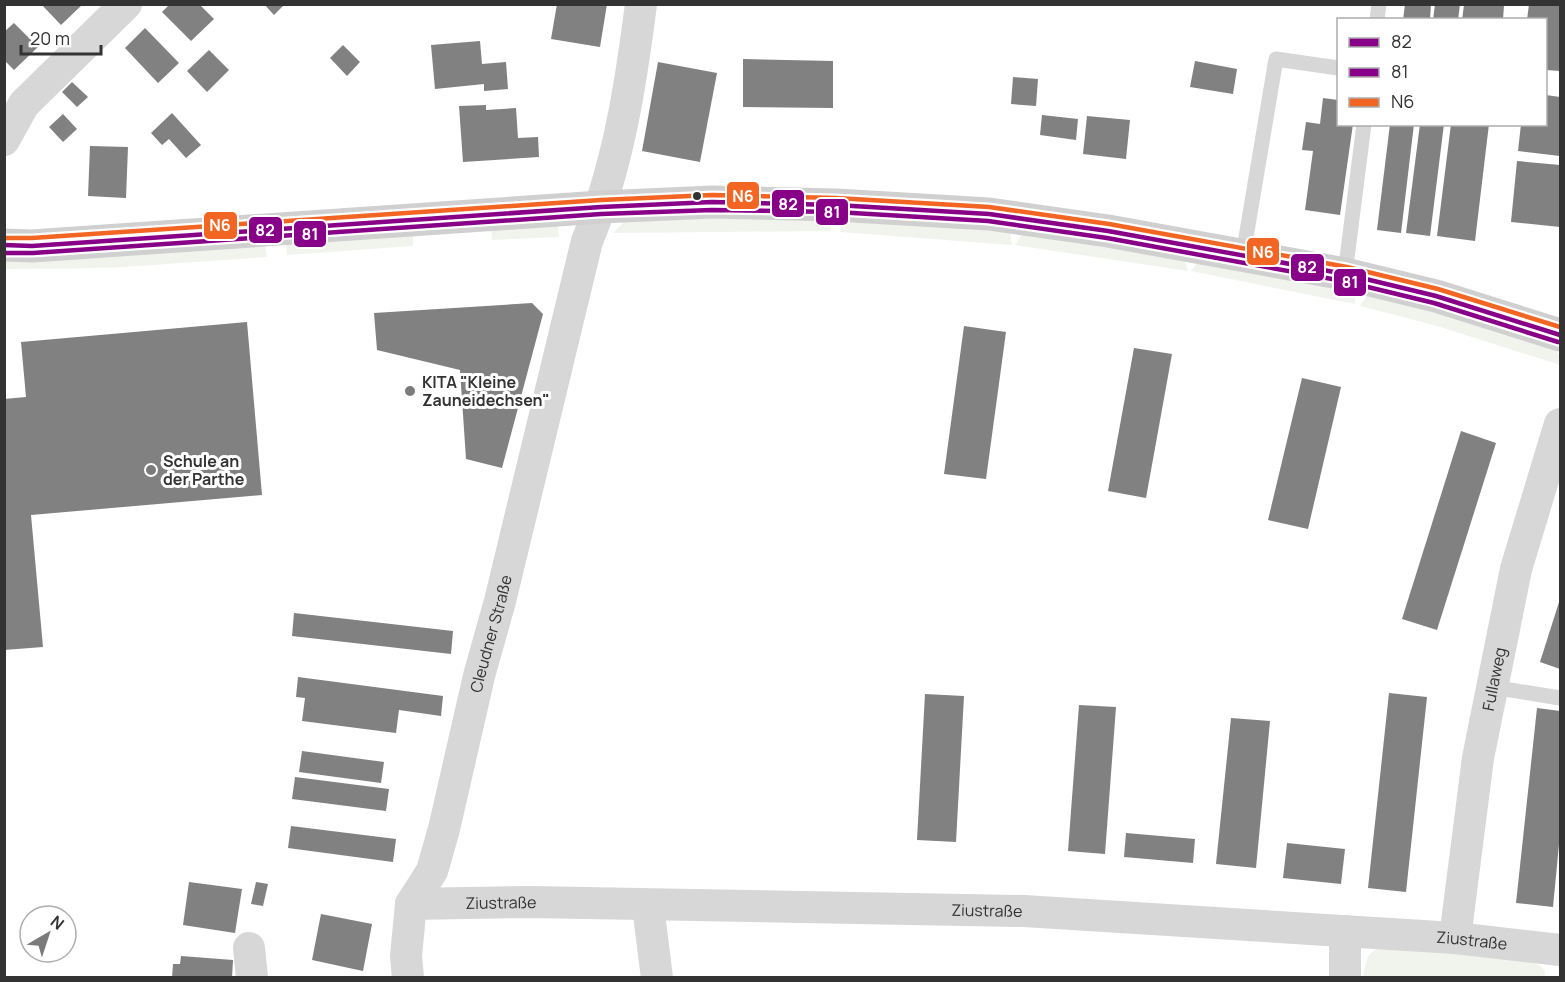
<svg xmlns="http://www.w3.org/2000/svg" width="1565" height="982" font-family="Manrope,sans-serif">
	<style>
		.green { fill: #f1f4ed }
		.building { fill: #818181 }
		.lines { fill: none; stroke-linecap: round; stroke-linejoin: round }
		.service { stroke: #d7d7d7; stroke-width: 15 }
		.minor { stroke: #d7d7d7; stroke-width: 32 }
		.secondary { stroke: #d0d0d0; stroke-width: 33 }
		.bus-1-casing { stroke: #fff; stroke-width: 9 }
		.bus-2-casing { stroke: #fff; stroke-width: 9 }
		.bus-3-casing { stroke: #fff; stroke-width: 9 }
		.bus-1 { stroke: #808; stroke-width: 4.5 }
		.bus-2 { stroke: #808; stroke-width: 4.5 }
		.bus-3 { stroke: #f26522; stroke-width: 4.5 }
		.bus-dot { fill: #333; stroke: #fff; stroke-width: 2 }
		.poi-dot { fill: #7a7a7a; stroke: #fff; stroke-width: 2 }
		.labels { text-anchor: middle; stroke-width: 6; stroke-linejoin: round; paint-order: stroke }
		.poi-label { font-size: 16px; font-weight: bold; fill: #333; stroke: #fff; text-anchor: start }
		.street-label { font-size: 16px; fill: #333; stroke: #fff }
		.line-badge { stroke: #fff; stroke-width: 2 }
		.badge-label { font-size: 16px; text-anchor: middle; font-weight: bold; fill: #fff }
	</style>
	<rect width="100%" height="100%" fill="#fff"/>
	<g class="green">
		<path d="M 830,218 L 831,231 L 613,233 L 625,221 L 634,219 Z"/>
		<path d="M 843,219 L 1010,232 L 1012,245 L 840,232 Z"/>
		<path d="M 558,226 L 559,237 L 492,240 L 491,227 Z"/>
		<path d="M 413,233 L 413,246 L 287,255 L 286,246 L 291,241 Z"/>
		<path d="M 1023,233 L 1183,256 L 1188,271 L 1015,245 Z"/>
		<path d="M 265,246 L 267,257 L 110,268 L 5,269 L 5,261 Z"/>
		<path d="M 1200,259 L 1356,290 L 1355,304 L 1191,271 Z"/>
		<path d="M 1368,294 L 1440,311 L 1555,348 L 1560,357 L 1560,365 L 1434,325 L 1360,306 Z"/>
		<path d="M 1388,946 L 1529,962 L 1540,965 L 1545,972 L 1544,978 L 1363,978 C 1366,959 1367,949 1388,946 Z"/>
	</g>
	<g class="building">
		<path d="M 41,4 L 83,4 L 61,25 Z"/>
		<path d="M 170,4 L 199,4 L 214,19 L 191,41 L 162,12 Z"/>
		<path d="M 264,4 L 285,4 L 274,15 Z"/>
		<path d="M 557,4 L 607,4 L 600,47 L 551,39 Z"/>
		<path d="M 1405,4 L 1431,4 L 1430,20 L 1403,20 Z"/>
		<path d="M 1435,4 L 1460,4 L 1458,20 L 1433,20 Z"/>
		<path d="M 1529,4 L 1560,4 L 1560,71 L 1546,70 L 1546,20 L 1527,20 Z"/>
		<path d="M 1464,5 L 1504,5 L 1503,20 L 1462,20 Z"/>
		<path d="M 14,23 L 38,47 L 14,70 L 4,60 L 4,32 Z"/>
		<path d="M 145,28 L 179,63 L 158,83 L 125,48 Z"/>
		<path d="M 480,41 L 482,64 L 506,62 L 508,89 L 484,91 L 484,84 L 435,89 L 431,45 Z"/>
		<path d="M 343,45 L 360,62 L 347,76 L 330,58 Z"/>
		<path d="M 209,50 L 229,70 L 207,92 L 187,71 Z"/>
		<path d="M 743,59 L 833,61 L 833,108 L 743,107 Z"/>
		<path d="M 1195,61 L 1237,69 L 1233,94 L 1190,87 Z"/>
		<path d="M 658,62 L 717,73 L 700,162 L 642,151 Z"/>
		<path d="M 1013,77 L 1038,79 L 1036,106 L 1011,104 Z"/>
		<path d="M 72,82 L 88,97 L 77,107 L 62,92 Z"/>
		<path d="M 1546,95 L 1560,97 L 1560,156 L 1518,151 L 1521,124 L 1546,124 Z"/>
		<path d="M 1323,98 L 1338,100 L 1338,124 L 1353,124 L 1340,215 L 1305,210 L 1313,151 L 1302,150 L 1306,122 L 1320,124 Z"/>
		<path d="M 486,105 L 486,110 L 516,108 L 518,138 L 538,137 L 539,157 L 463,162 L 459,106 Z"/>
		<path d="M 172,113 L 201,145 L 186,158 L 169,139 L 162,145 L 151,133 Z"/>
		<path d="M 63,114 L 77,129 L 63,142 L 49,127 Z"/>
		<path d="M 1042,115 L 1078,119 L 1076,140 L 1040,135 Z"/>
		<path d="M 1087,116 L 1130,120 L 1126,159 L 1083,154 Z"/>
		<path d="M 1390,124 L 1414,124 L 1401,233 L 1377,230 Z"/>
		<path d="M 1420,124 L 1444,124 L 1430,236 L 1406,233 Z"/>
		<path d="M 1451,124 L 1489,124 L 1475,241 L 1437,236 Z"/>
		<path d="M 90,146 L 128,147 L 126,198 L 88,196 Z"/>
		<path d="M 1517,161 L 1560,165 L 1560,227 L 1511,222 Z"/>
		<path d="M 532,303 L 543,314 L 502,468 L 466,459 L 460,370 L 377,350 L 374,313 Z"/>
		<path d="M 247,322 L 262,495 L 31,515 L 43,647 L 4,650 L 4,399 L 26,397 L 21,342 Z"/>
		<path d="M 964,326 L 1006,332 L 986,479 L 944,474 Z"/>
		<path d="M 1134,348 L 1172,354 L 1146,498 L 1108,491 Z"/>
		<path d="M 1302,378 L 1341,387 L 1308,529 L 1268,520 Z"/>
		<path d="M 1461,431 L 1496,443 L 1437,630 L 1402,619 Z"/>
		<path d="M 1560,599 L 1560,669 L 1540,662 Z"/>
		<path d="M 294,613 L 453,631 L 451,654 L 292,636 Z"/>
		<path d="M 298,677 L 443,696 L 441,716 L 399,710 L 396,733 L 302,721 L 305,698 L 296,697 Z"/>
		<path d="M 1389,693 L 1427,697 L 1406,892 L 1368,888 Z"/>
		<path d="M 925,694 L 964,696 L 956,842 L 917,840 Z"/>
		<path d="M 1079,705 L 1116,707 L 1105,854 L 1068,851 Z"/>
		<path d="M 1537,708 L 1560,711 L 1560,834 L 1553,907 L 1516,903 Z"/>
		<path d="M 1231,718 L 1270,721 L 1256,868 L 1216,864 Z"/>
		<path d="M 302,751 L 384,762 L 381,783 L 299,772 Z"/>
		<path d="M 295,777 L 389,789 L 386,811 L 292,799 Z"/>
		<path d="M 291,826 L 396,839 L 393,862 L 288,848 Z"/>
		<path d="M 1126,833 L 1195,839 L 1193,863 L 1124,857 Z"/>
		<path d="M 1287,843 L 1345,849 L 1341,884 L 1283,878 Z"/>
		<path d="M 189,882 L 242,889 L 235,933 L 183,925 Z"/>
		<path d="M 256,882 L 268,884 L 263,906 L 251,904 Z"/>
		<path d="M 321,914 L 372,924 L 363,971 L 312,960 Z"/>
		<path d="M 181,956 L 233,960 L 232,978 L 172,978 L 173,964 L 180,964 Z"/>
	</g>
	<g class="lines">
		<g class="service">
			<path d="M 1377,20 L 1379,4"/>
			<path d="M 1243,255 L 1276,59 L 1338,68"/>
			<path d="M 1345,274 L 1364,124"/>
			<path d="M 1492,687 L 1560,698"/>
		</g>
		<g class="minor">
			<path d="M 4,140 L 24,104 L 126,4"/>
			<path id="s1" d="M 411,904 L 530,902 L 1024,911 L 1455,938 L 1560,950"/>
			<path d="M 648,906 L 657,978"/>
			<path d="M 1345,931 L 1345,978"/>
			<path id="s2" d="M 1455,938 L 1478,758 L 1516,569 L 1560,424"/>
			<path d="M 249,948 L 252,978"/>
			<path id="s3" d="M 408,978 L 406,956 L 411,904 L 432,871 L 444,829 L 479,676 L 500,601 L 587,241 C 618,168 631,83 641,4"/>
		</g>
		<path class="secondary" d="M 4,245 L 32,246 L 601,207 L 712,202 L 836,205 L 989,214 L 1108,231 L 1345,274 L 1436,296 L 1560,335"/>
		<g class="bus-1-casing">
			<path id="bus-1" d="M 4,245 L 32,246 L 601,207 L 712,202 L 836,205 L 989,214 L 1108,231 L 1345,274 L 1436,296 L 1560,335"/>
		</g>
		<g class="bus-2-casing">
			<path id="bus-2" d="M 4,253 L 33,253 L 601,214 L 712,210 L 836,212 L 988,221 L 1107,238 L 1343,281 L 1434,303 L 1558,342"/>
		</g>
		<g class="bus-3-casing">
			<path id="bus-3" d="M 4,238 L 32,238 L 601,200 L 712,195 L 836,198 L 989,207 L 1109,224 L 1347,267 L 1438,289 L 1560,327"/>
		</g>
		<use href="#bus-1" class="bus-1"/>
		<use href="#bus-2" class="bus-2"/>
		<use href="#bus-3" class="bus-3"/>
	</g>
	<circle class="bus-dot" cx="697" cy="196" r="5"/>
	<g class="poi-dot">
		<circle cx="410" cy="391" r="6"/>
		<circle cx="151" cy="470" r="6"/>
	</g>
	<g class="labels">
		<g class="poi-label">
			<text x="422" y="388">KITA "Kleine<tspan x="422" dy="18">Zauneidechsen"</tspan></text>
			<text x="163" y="467">Schule an<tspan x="163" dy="18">der Parthe</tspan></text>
		</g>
		<g class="street-label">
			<text dy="6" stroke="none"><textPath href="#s3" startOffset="358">Cleudner Straße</textPath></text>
			<text dy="6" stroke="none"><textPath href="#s2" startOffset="262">Fullaweg</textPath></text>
			<text dy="6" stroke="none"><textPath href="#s1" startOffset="90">Ziustraße</textPath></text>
			<text dy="6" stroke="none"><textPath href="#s1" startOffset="576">Ziustraße</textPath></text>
			<text dy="6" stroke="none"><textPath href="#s1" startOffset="1062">Ziustraße</textPath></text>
		</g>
	</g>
	<g class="line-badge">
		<rect x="726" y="181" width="34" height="29" rx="6" fill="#f26522"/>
		<rect x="771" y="189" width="34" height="29" rx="6" fill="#808"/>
		<rect x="815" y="198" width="34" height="28" rx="6" fill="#808"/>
		<rect x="203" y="211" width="35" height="29" rx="6" fill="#f26522"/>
		<rect x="248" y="216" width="35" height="28" rx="6" fill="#808"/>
		<rect x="293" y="220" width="34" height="28" rx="6" fill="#808"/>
		<rect x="1246" y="237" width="34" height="29" rx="6" fill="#f26522"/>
		<rect x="1290" y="253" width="35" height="29" rx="6" fill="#808"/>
		<rect x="1333" y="268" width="34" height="29" rx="6" fill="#808"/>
	</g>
	<g class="badge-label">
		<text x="743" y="202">N6</text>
		<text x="788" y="210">82</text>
		<text x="832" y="218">81</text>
		<text x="220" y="231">N6</text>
		<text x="265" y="236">82</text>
		<text x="310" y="240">81</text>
		<text x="1263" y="258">N6</text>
		<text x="1307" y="273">82</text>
		<text x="1350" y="288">81</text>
	</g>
	<rect width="1565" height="982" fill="none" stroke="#333333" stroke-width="12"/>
	<rect x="1337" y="18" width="210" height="108" fill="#ffffff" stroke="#adadad" stroke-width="1.5"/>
	<rect x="1349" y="38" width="30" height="9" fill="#880088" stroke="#adadad" stroke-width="1.5"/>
	<text x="1391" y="48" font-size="18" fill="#333333">82</text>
	<rect x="1349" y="68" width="30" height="9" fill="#880088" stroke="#adadad" stroke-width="1.5"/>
	<text x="1391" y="78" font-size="18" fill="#333333">81</text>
	<rect x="1349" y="98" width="30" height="9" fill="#f26522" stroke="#adadad" stroke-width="1.5"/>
	<text x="1391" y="108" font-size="18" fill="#333333">N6</text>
	<g transform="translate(48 934) rotate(39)"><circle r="28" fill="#ffffff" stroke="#adadad" stroke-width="1.5"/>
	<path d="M0-4.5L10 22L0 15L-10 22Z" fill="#7a7a7a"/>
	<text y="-9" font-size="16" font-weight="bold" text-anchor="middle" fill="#333333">N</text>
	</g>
	<path d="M21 45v9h80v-9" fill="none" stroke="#333333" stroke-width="3"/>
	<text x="30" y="45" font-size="18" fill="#333333" stroke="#ffffff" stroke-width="4.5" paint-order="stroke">20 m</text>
</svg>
